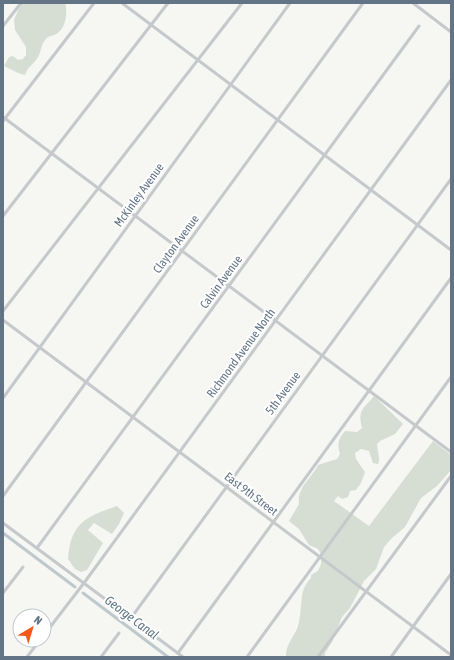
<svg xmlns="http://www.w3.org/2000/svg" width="454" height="660" font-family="'Asap Condensed',sans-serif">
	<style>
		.green { fill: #d6ded3 }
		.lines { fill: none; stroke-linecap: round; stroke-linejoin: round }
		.canal { stroke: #bec9ce; stroke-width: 3 }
		.minor { stroke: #c5c9cc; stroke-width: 3 }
		.labels { text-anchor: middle; stroke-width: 4; stroke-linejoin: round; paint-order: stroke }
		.street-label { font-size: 12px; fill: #637486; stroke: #fff }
		.water-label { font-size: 13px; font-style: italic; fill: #5f7683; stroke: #fff }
	</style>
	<rect width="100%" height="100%" fill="#f6f6f2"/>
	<g class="green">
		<path d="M 21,3 L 65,3 C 68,12 66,29 56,34 C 52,36 48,36 45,40 C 41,45 41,52 38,57 C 34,64 27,67 25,75 L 18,73 L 4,66 L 9,57 L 13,56 L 18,60 L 23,59 L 26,55 L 26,47 L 15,30 L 14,20 Z"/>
		<path d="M 374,396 L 403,424 L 395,434 L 380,441 L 377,444 C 377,451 381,459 378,464 L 373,463 L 369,451 L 361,449 L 355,453 L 356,459 L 365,472 L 361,483 L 356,490 L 350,491 L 348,497 L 342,499 L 338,496 L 334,501 L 369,526 L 433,441 L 451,455 L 451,470 L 437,486 L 421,498 L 405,527 L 392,538 L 384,547 L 376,569 L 364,581 L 350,608 L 342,617 L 332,642 L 325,653 L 325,657 L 286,657 C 285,643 297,635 299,622 C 303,606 298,591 311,578 L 311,575 L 318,571 L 321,564 L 321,554 L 318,549 L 309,545 L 299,529 L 289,521 L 299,504 C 297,487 311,479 318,465 L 337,459 L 340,454 C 337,444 338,439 345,431 L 357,432 L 362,428 C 357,409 364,409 374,396 Z"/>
		<path d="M 117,506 L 124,513 L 119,524 L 112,534 L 94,523 L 88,530 L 103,543 L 87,570 L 81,572 L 75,569 L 68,559 C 71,522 86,517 117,506 Z"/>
	</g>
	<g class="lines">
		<g class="canal">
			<path d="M 3,533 L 75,587"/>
			<path d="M 83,593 L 168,657"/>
		</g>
		<g class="minor">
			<path d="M 122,3 L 451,250"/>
			<path d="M 413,3 L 451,32"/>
			<path d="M 3,26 L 21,3"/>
			<path d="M 3,117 L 451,452"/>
			<path d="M 3,121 L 94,3"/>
			<path d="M 3,216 L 168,3"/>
			<path d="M 3,311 L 242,3"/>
			<path d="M 3,320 L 451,655"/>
			<path d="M 3,398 L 290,3"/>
			<path d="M 3,496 L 363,3"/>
			<path d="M 3,523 L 183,657"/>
			<path d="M 37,548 L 419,26"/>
			<path d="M 3,593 L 23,567"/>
			<path d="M 131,618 L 451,179"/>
			<path d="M 44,635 L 84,583 L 451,80"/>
			<path d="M 178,653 L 451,278"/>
			<path d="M 27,657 L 40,640"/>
			<path d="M 101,657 L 119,633"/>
			<path d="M 247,657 L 451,377"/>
			<path d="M 318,657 L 451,476"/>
			<path d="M 391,657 L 451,574"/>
		</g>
	</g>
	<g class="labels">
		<g class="street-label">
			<text transform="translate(139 195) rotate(-54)" y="4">McKinley Avenue</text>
			<text transform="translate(176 244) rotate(-54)" y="4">Clayton Avenue</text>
			<text transform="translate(221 282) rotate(-54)" y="4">Calvin Avenue</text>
			<text transform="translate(241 353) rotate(-54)" y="4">Richmond Avenue North</text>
			<text transform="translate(283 393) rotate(-54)" y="4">5th Avenue</text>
			<text transform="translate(251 494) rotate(37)" y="4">East 9th Street</text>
		</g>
		<g class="water-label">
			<text transform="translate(132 617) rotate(37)" y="5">George Canal</text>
		</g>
	</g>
	<rect width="454" height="660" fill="none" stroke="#637486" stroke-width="8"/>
	<g transform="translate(32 628) rotate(38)"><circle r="19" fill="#ffffff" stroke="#c1c7cf"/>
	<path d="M0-3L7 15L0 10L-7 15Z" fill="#f15a18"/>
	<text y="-6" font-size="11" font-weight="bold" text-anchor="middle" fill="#637486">N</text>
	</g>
</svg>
